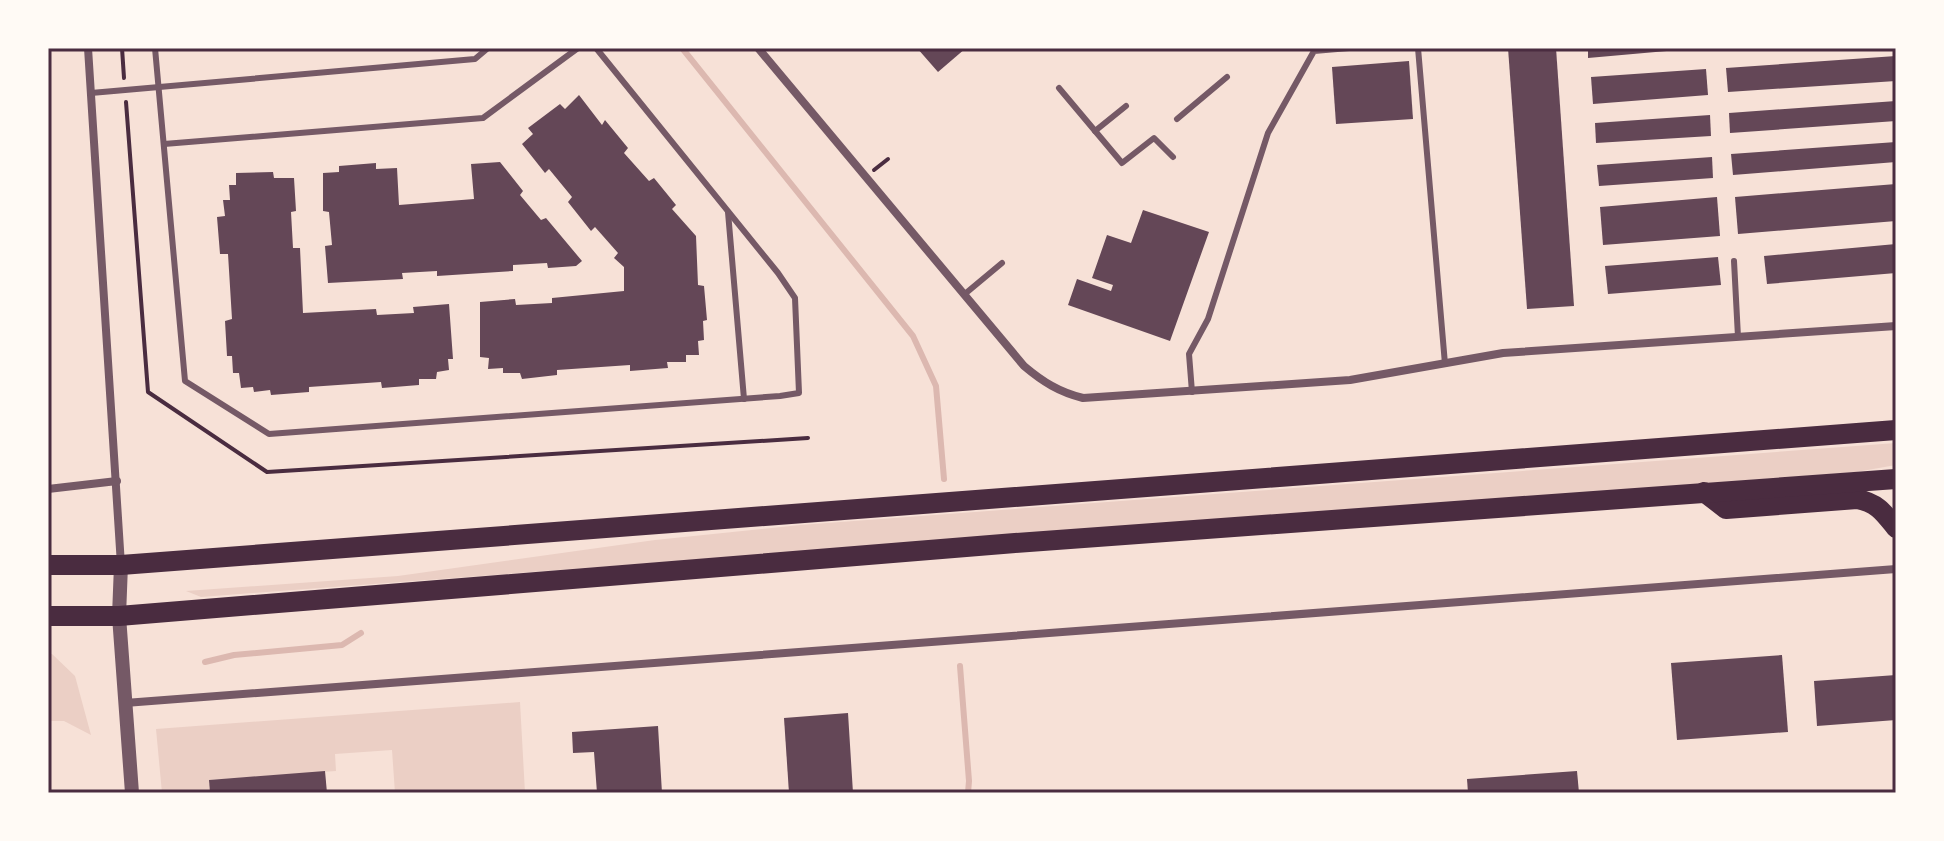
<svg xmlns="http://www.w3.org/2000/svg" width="1944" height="841" font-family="'Golos Text',sans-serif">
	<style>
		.green { fill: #ebcfc5 }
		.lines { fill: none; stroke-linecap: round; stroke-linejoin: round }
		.stream { stroke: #dcb8b0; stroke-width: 6 }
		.building { fill: #644757 }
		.path { stroke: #4a2c40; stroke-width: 4 }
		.service { stroke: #755966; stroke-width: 6 }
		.minor { stroke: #755966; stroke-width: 8 }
		.tertiary { stroke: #755966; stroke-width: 14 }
		.trunk { stroke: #4a2c40; stroke-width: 20 }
		.neatline { fill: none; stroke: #4a2c40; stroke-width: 3 }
	</style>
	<rect width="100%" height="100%" fill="#f7e1d7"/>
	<g class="green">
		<path d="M 1896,443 L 1896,465 L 1856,472 L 201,597 L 186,591 L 398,576 L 655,540 L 800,525 Z"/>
		<path d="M 48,654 L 52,654 L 75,676 L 91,735 L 64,721 L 48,721 Z"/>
		<path d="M 520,702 L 525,793 L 395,793 L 392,750 L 335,754 L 336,771 L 209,780 L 210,793 L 162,793 L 156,729 Z"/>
	</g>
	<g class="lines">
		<g class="stream">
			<path d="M 682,48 L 913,336 L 936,386 L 944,479"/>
			<path d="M 205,662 L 234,655 L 342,645 L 361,633"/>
			<path d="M 960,666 L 969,781 L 968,793"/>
		</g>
	</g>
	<g class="building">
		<path d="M 917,48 L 966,48 L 938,72 Z"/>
		<path d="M 1508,48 L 1556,48 L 1574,306 L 1527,309 Z"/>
		<path d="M 1588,48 L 1678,48 L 1678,50 L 1588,58 Z"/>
		<path d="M 1896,56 L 1896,81 L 1728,92 L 1726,68 Z"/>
		<path d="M 1409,61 L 1413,119 L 1336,124 L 1332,67 Z"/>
		<path d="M 1706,69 L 1708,95 L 1593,104 L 1591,77 Z"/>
		<path d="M 579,95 L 602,125 L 605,120 L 628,148 L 624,153 L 649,181 L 654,178 L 676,205 L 672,209 L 696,236 L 698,285 L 704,286 L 707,320 L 703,321 L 704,340 L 698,341 L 699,355 L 686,355 L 686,362 L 667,362 L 668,368 L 630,371 L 630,365 L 557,370 L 557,375 L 522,379 L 520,373 L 503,373 L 503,368 L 488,369 L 489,358 L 480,357 L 480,302 L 515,299 L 516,305 L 552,303 L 552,298 L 624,291 L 624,267 L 614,258 L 618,253 L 595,227 L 591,231 L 568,202 L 572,197 L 549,169 L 545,173 L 522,144 L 533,134 L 528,128 L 560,104 L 565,109 Z"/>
		<path d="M 1896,101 L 1896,121 L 1730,133 L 1729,113 Z"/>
		<path d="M 1710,115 L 1711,136 L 1596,143 L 1595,123 Z"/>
		<path d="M 1896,142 L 1896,162 L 1733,175 L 1731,154 Z"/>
		<path d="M 1712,157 L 1713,178 L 1599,186 L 1597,165 Z"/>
		<path d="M 500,162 L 523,191 L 520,195 L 541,220 L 546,218 L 582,261 L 576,266 L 548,268 L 547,263 L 513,265 L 513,271 L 437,276 L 437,271 L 402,273 L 403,279 L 328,283 L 325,246 L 332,245 L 329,212 L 323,211 L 323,173 L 339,172 L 339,166 L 376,163 L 376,169 L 397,168 L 399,205 L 474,199 L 471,164 Z"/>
		<path d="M 273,172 L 274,178 L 294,178 L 296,211 L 291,212 L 293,248 L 300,248 L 303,313 L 376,309 L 377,315 L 414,313 L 413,307 L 449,304 L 453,359 L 448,359 L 449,370 L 437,372 L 436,379 L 419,379 L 419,385 L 382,388 L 381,382 L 309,387 L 309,392 L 271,395 L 270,390 L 254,392 L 253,387 L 241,388 L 239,373 L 233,373 L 232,356 L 227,356 L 225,321 L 232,319 L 228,254 L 220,254 L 217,217 L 225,216 L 223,200 L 230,200 L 229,185 L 236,185 L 236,173 Z"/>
		<path d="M 1896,184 L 1896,221 L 1738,234 L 1735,197 Z"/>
		<path d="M 1717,197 L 1720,236 L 1603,245 L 1600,207 Z"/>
		<path d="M 1143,210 L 1209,232 L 1170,341 L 1068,305 L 1077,279 L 1111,291 L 1113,285 L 1092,278 L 1107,235 L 1131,243 Z"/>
		<path d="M 1896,244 L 1896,273 L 1767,284 L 1764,256 Z"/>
		<path d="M 1718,257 L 1721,285 L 1608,294 L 1605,266 Z"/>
		<path d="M 1782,655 L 1788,732 L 1677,740 L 1671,663 Z"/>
		<path d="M 1896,675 L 1896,720 L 1817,726 L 1814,681 Z"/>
		<path d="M 848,713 L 853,793 L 789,793 L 784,718 Z"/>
		<path d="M 658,726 L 662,793 L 597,793 L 594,752 L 573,753 L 572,732 Z"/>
		<path d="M 325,771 L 327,793 L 210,793 L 209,780 Z"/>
		<path d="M 1577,771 L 1579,793 L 1468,793 L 1467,779 Z"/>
	</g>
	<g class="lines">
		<g class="path">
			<path d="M 122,48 L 124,78"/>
			<path d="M 126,102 L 148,392 L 267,472 L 808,438"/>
			<path d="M 874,170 L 888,159"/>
		</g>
		<g class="service">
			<path d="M 155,48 L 185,381 L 269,434 L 780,396 L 799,393 L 795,298 L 778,273 L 596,48"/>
			<path d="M 1418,48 L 1445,364"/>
			<path d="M 1059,88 L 1122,163 L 1154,138 L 1173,157"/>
			<path d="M 91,93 L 475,59 L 488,48"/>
			<path d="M 1177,119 L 1227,77"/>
			<path d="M 1095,131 L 1126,106"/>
			<path d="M 164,144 L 483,118 L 578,48"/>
			<path d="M 728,212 L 744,399"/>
			<path d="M 1734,261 L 1738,337"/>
			<path d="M 966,293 L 1002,263"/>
			<path d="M 1192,392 L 1189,354 L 1208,319 L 1268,133 L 1314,51 L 1349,48"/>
		</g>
		<g class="minor">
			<path d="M 88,48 L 121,565"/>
			<path d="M 758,48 L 1024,366 C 1043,382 1059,392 1083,398 L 1350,380 L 1503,353 L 1896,326"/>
			<path d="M 48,489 L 117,481"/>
			<path d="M 125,703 L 1896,569"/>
		</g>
		<path class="tertiary" d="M 121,565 L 119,616 L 132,793"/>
		<g class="trunk">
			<path d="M 1704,492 L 1726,509 L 1857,499 C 1878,503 1884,513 1896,528"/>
			<path d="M 48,565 L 121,565 L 1896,430"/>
			<path d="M 48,616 L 119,616 L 1015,543 L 1896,479"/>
		</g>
	</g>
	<rect width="1944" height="841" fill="none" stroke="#fffaf5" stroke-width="100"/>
	<rect x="50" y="50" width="1844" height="741" class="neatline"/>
</svg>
